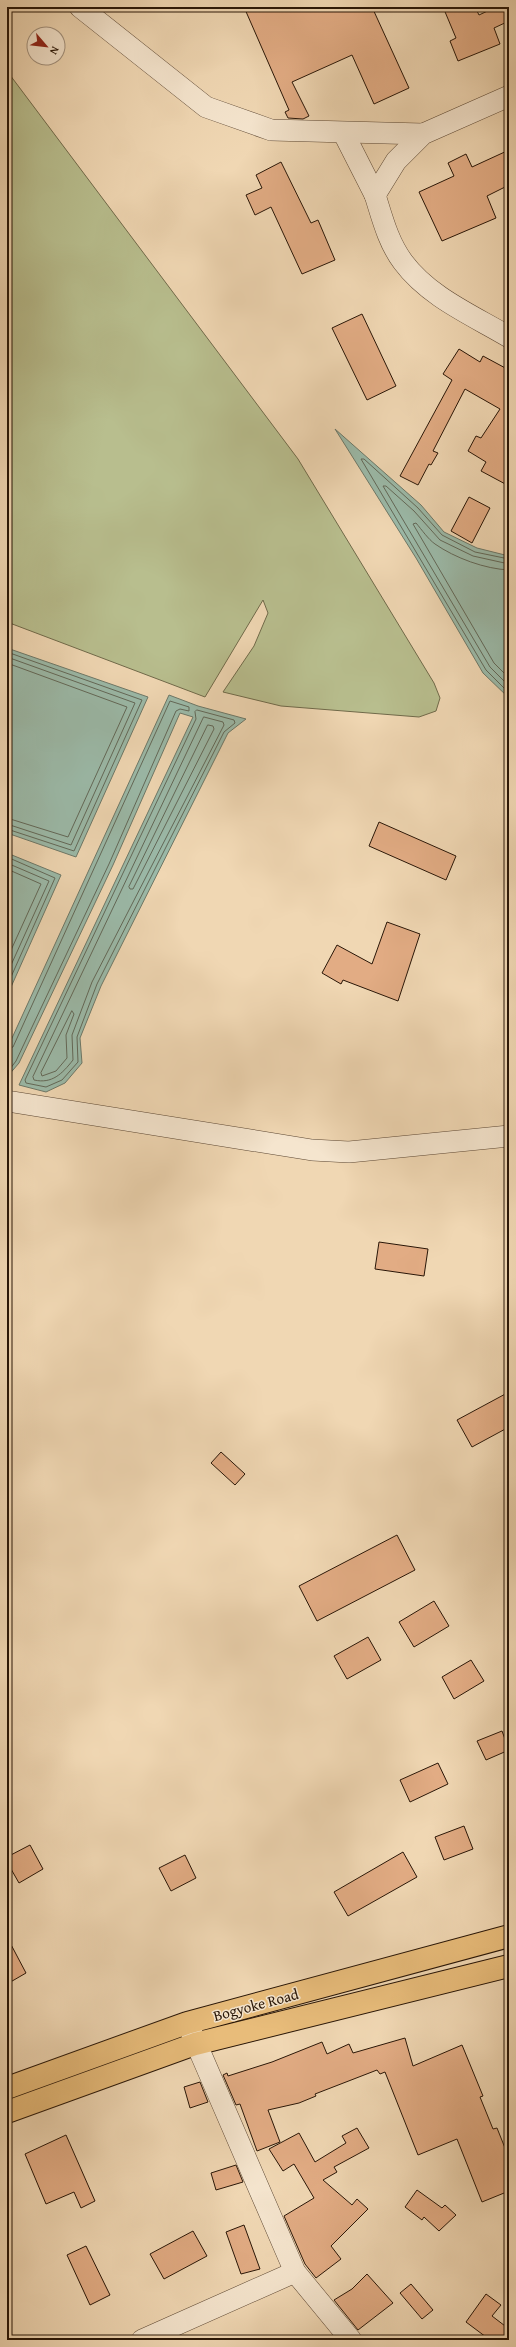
<svg xmlns="http://www.w3.org/2000/svg" width="516" height="2347" font-family="'Gentium Book Plus',serif">
	<style>
		.green { fill: #b8be8e; stroke: #706a4a }
		.water { fill: #9bbaa9; stroke: #6d7868 }
		.lines { fill: none; stroke-linecap: round; stroke-linejoin: round }
		.shore { stroke: #626858; stroke-width: 1 }
		.building { fill: #e2ac84; stroke: #291607 }
		.minor-casing { stroke: #5b4632; stroke-width: 22 }
		.primary-casing { stroke: #291607; stroke-width: 24 }
		.minor { stroke: #f5e5ce; stroke-width: 21 }
		.primary { stroke: #e8bc7a; stroke-width: 22 }
		.labels { text-anchor: middle; stroke-width: 3; stroke-linejoin: round; paint-order: stroke }
		.street-label { font-size: 15px; fill: #291607; stroke: #f5e5ce }
	</style>
	<rect width="100%" height="100%" fill="#f0d7b3"/>
	<filter id="stains"><feTurbulence type="fractalNoise" baseFrequency=".005" numOctaves="4"/><feColorMatrix values="0 0 0 0 .2 0 0 0 0 .09 0 0 0 0 .02 0 0 0 .5 -.17"/></filter>
	<radialGradient id="worn" r=".72"><stop offset=".6" stop-color="#630" stop-opacity="0"/><stop offset="1" stop-color="#630" stop-opacity=".3"/></radialGradient>
	<path class="green" d="M 7,71 L 298,459 L 434,683 L 440,698 L 436,711 L 419,717 L 281,706 L 223,692 L 254,646 L 268,613 L 263,600 L 205,697 L 7,622 Z"/>
	<g class="water">
		<path d="M 335,429 L 421,505 L 444,532 L 477,548 L 509,556 L 509,698 L 483,673 L 416,558 Z"/>
		<path d="M 7,648 L 148,697 L 76,857 L 7,833 Z"/>
		<path d="M 169,695 L 198,706 L 246,719 L 228,733 L 101,986 L 80,1038 L 82,1063 L 65,1083 L 46,1092 L 19,1085 L 193,717 L 180,713 L 113,865 L 19,1063 L 7,1077 L 7,1049 Z"/>
		<path d="M 7,853 L 61,875 L 7,996 Z"/>
	</g>
	<g class="lines">
		<g class="shore">
			<path d="M 509,559 L 475,552 L 442,535 L 418,508 L 364,459 L 361,459 L 486,670 L 509,693"/>
			<path d="M 509,564 L 473,556 L 440,540 L 414,511 L 386,486 L 383,486 L 490,667 L 509,686"/>
			<path d="M 509,570 C 485,569 455,558 435,544 C 428,539 422,530 416,523 L 413,524 L 494,663 L 509,678"/>
			<path d="M 7,652 L 142,700 L 74,851 L 7,829"/>
			<path d="M 7,657 L 135,703 L 71,845 L 7,824"/>
			<path d="M 7,663 L 127,707 L 68,837 L 7,818"/>
			<path d="M 197,710 L 234,720 L 235,723 L 224,732 L 97,984 L 77,1037 L 78,1062 L 62,1080 L 46,1087 L 26,1083 L 25,1080 L 196,719 L 195,712 Z"/>
			<path d="M 204,717 L 223,722 L 224,725 L 92,982 L 72,1035 L 73,1060 C 62,1074 52,1084 34,1080 L 33,1077 Z"/>
			<path d="M 208,725 L 213,726 L 214,729 L 133,889 L 130,889 L 129,887 Z"/>
			<path d="M 7,857 L 55,878 L 7,986"/>
			<path d="M 7,863 L 49,881 L 7,974"/>
			<path d="M 7,869 L 41,884 L 7,959"/>
			<path d="M 72,1011 L 74,1014 L 66,1035 L 67,1058 L 56,1071 L 42,1076 L 41,1073 Z"/>
			<path d="M 7,1049 L 13,1047 L 170,701 L 189,707 L 189,711 L 180,709 L 176,711 L 109,864 L 16,1061 L 7,1073"/>
		</g>
	</g>
	<g class="building">
		<path d="M 244,7 L 372,7 L 409,88 L 374,104 L 352,55 L 292,82 L 309,116 L 303,119 L 288,118 L 285,112 L 289,110 Z"/>
		<path d="M 443,7 L 475,7 L 479,15 L 496,7 L 509,7 L 509,21 L 494,28 L 500,44 L 458,61 L 450,41 L 456,38 Z"/>
		<path d="M 509,150 L 509,185 L 487,196 L 496,218 L 442,241 L 419,192 L 454,176 L 448,163 L 466,154 L 472,167 Z"/>
		<path d="M 281,162 L 311,223 L 318,220 L 335,260 L 302,274 L 271,207 L 255,215 L 246,195 L 262,188 L 256,175 Z"/>
		<path d="M 362,314 L 396,386 L 367,400 L 332,328 Z"/>
		<path d="M 459,349 L 480,362 L 483,356 L 509,370 L 509,486 L 481,471 L 486,462 L 468,451 L 476,436 L 481,438 L 500,409 L 465,389 L 433,451 L 438,453 L 431,465 L 429,464 L 418,485 L 400,476 L 452,380 L 443,374 Z"/>
		<path d="M 469,497 L 490,508 L 472,543 L 451,531 Z"/>
		<path d="M 379,822 L 456,856 L 446,880 L 369,846 Z"/>
		<path d="M 387,922 L 420,934 L 398,1001 L 343,980 L 341,984 L 322,973 L 337,945 L 372,964 Z"/>
		<path d="M 379,1242 L 428,1249 L 424,1276 L 375,1269 Z"/>
		<path d="M 509,1392 L 509,1427 L 472,1447 L 457,1420 Z"/>
		<path d="M 221,1452 L 245,1474 L 235,1485 L 211,1463 Z"/>
		<path d="M 397,1535 L 415,1570 L 317,1621 L 299,1586 Z"/>
		<path d="M 434,1601 L 449,1626 L 414,1647 L 399,1622 Z"/>
		<path d="M 368,1637 L 381,1660 L 347,1679 L 334,1656 Z"/>
		<path d="M 471,1660 L 484,1681 L 454,1699 L 442,1677 Z"/>
		<path d="M 502,1731 L 509,1750 L 486,1760 L 477,1741 Z"/>
		<path d="M 438,1763 L 448,1784 L 410,1802 L 400,1780 Z"/>
		<path d="M 464,1826 L 473,1849 L 444,1860 L 435,1837 Z"/>
		<path d="M 30,1845 L 43,1869 L 19,1883 L 7,1862 L 7,1857 Z"/>
		<path d="M 403,1852 L 417,1877 L 348,1916 L 334,1892 Z"/>
		<path d="M 185,1855 L 196,1878 L 171,1891 L 159,1868 Z"/>
		<path d="M 7,1937 L 26,1973 L 7,1984 Z"/>
		<path d="M 405,2038 L 413,2066 L 462,2045 L 483,2096 L 480,2097 L 493,2129 L 497,2128 L 509,2158 L 509,2191 L 482,2202 L 457,2139 L 418,2155 L 385,2072 L 380,2074 L 377,2070 L 315,2094 L 316,2096 L 299,2103 L 268,2110 L 280,2142 L 257,2151 L 240,2104 L 236,2105 L 223,2075 L 227,2073 L 228,2076 L 272,2062 L 322,2042 L 327,2054 L 349,2044 L 353,2053 Z"/>
		<path d="M 200,2082 L 208,2102 L 190,2108 L 184,2087 Z"/>
		<path d="M 357,2128 L 369,2148 L 334,2167 L 337,2172 L 323,2180 L 352,2205 L 357,2199 L 368,2209 L 331,2246 L 341,2259 L 316,2278 L 305,2264 L 284,2216 L 314,2198 L 294,2164 L 283,2171 L 269,2149 L 299,2133 L 315,2162 L 346,2143 L 342,2136 Z"/>
		<path d="M 66,2135 L 95,2201 L 81,2208 L 74,2192 L 46,2204 L 25,2154 Z"/>
		<path d="M 236,2165 L 243,2182 L 216,2190 L 211,2173 Z"/>
		<path d="M 417,2190 L 442,2208 L 445,2205 L 456,2215 L 439,2231 L 424,2217 L 422,2220 L 405,2207 Z"/>
		<path d="M 244,2225 L 260,2269 L 241,2274 L 226,2232 Z"/>
		<path d="M 193,2231 L 207,2256 L 164,2279 L 150,2254 Z"/>
		<path d="M 86,2246 L 110,2295 L 90,2305 L 67,2255 Z"/>
		<path d="M 367,2274 L 393,2303 L 358,2330 L 334,2300 L 352,2289 Z"/>
		<path d="M 411,2284 L 433,2310 L 422,2319 L 400,2293 Z"/>
		<path d="M 486,2294 L 501,2305 L 492,2316 L 509,2329 L 509,2340 L 490,2340 L 466,2322 Z"/>
	</g>
	<g class="lines">
		<g class="minor-casing">
			<g id="minor">
				<path d="M 80,7 L 206,107 L 271,130 L 423,134"/>
				<path d="M 344,134 L 375,195 L 396,161 L 423,134 L 509,96"/>
				<path d="M 375,195 C 382,217 388,242 403,262 C 429,297 472,315 509,337"/>
				<path d="M 7,1101 L 312,1150 L 349,1152 L 509,1136"/>
				<path d="M 190,2029 L 295,2272 L 351,2340"/>
				<path d="M 142,2340 L 295,2272"/>
			</g>
		</g>
		<g class="primary-casing">
			<g id="primary">
				<path d="M 7,2088 L 187,2023 L 509,1936"/>
				<path d="M 7,2112 L 195,2044 L 509,1966"/>
			</g>
		</g>
		<use href="#minor" class="minor"/>
		<use href="#primary" class="primary"/>
	</g>
	<g class="labels">
		<g class="street-label">
			<text transform="translate(256 2005) rotate(-15)" y="5">Bogyoke Road</text>
		</g>
	</g>
	<rect width="516" height="2347" fill="none" stroke="#f0d7b3" stroke-width="24"/>
	<rect x="8" y="8" width="500" height="2331" fill="none" stroke="#291607" stroke-width="2"/>
	<rect x="12" y="12" width="492" height="2323" fill="none" stroke="#291607"/>
	<g transform="translate(46 46) rotate(118)"><circle r="19" fill="#f5e5ce" stroke="#a3927e"/>
	<path d="M0-3L7 15L0 10L-7 15Z" fill="#8f2418"/>
	<text y="-6" font-size="11" font-weight="bold" text-anchor="middle" fill="#291607">N</text>
	</g>
	<rect width="100%" height="100%" filter="url(#stains)"/>
	<rect width="100%" height="100%" fill="url(#worn)"/>
</svg>
